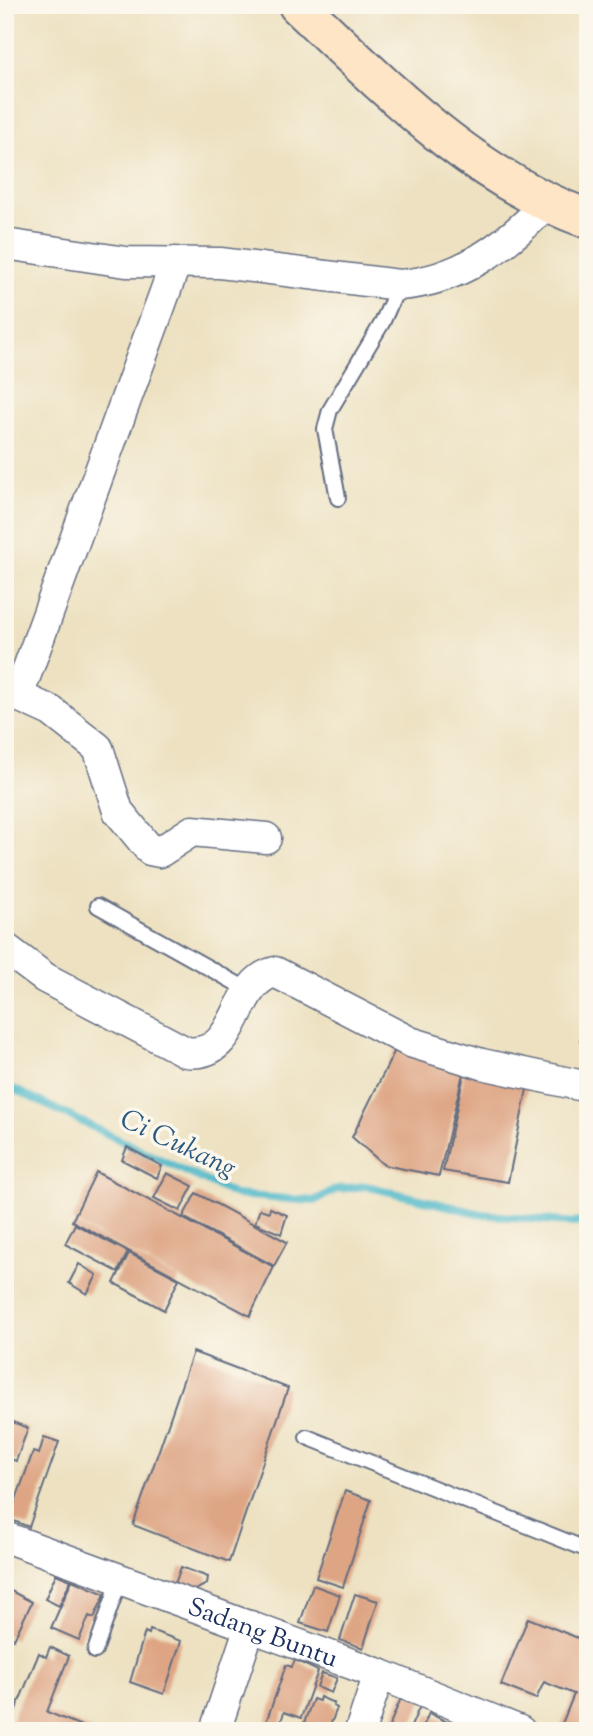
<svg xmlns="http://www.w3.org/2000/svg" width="593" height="1736" font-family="'Sorts Mill Goudy',serif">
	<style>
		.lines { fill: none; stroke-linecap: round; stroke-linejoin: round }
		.stream { stroke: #4db8c9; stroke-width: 8 }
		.building { fill: #dea584 }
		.lane-casing { stroke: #646d81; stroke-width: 18 }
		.street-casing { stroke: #646d81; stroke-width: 33 }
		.secondary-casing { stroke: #646d81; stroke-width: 42 }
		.lane { stroke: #fff; stroke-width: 14 }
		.street { stroke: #fff; stroke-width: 30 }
		.secondary { stroke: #fde5c5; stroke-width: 38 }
		.labels { text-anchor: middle; stroke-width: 7; stroke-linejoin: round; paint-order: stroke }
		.street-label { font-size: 26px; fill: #1b2f5e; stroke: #fbf7ec }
		.water-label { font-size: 28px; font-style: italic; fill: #2a587e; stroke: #fbf7ec }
	</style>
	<rect width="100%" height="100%" fill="#fbf7ec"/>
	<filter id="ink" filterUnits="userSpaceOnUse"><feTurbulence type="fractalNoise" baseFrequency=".0143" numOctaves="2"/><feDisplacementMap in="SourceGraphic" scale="14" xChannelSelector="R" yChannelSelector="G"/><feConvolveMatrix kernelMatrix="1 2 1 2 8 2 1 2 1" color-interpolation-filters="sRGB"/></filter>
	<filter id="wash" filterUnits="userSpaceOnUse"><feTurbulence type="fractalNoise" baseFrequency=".00686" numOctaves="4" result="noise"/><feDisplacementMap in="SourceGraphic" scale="28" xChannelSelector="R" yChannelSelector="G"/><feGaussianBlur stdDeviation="1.57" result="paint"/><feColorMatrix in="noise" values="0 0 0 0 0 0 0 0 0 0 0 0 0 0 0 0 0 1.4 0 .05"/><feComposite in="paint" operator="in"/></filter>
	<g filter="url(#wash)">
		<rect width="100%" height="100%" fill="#ede1c1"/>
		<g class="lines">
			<path class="stream" d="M 5,1085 L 235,1195 L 314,1201 L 337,1189 L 366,1186 L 481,1214 L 574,1223 L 588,1221"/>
		</g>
		<g id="blocks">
			<g class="building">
				<path d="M 588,1022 L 588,1043 L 580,1040 Z"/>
				<path d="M 397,1046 L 465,1065 L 439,1176 L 384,1165 L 352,1137 Z"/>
				<path d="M 466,1065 L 529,1079 L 508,1182 L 443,1171 Z"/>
				<path d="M 127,1147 L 162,1166 L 157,1178 L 122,1160 Z"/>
				<path d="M 96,1172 L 274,1267 L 250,1316 L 72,1221 Z"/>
				<path d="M 167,1173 L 193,1186 L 180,1211 L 154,1198 Z"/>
				<path d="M 196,1193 L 287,1242 L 274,1266 L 183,1217 Z"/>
				<path d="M 270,1208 L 287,1215 L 281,1234 L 255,1223 L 260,1209 L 269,1212 Z"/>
				<path d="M 75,1224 L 128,1252 L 118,1272 L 65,1244 Z"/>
				<path d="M 129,1253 L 179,1279 L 164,1310 L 114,1283 Z"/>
				<path d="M 79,1264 L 97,1275 L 87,1294 L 69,1283 Z"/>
				<path d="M 193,1352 L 288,1388 L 229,1562 L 133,1525 Z"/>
				<path d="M 5,1419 L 28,1428 L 16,1461 L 5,1457 Z"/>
				<path d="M 44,1437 L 59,1442 L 29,1527 L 9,1519 L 33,1452 L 39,1454 Z"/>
				<path d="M 345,1491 L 371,1500 L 343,1587 L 316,1578 Z"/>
				<path d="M 181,1567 L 208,1577 L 207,1584 L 193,1591 L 175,1584 Z"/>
				<path d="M 56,1574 L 71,1580 L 59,1606 L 45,1599 Z"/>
				<path d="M 72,1580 L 105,1594 L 94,1618 L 89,1616 L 79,1640 L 51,1628 Z"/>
				<path d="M 313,1585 L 340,1595 L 328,1632 L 300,1623 Z"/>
				<path d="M 11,1591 L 32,1602 L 14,1639 L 5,1634 L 5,1599 Z"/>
				<path d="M 355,1594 L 378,1601 L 363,1648 L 340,1640 Z"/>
				<path d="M 528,1618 L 588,1642 L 588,1731 L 559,1731 L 574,1694 L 544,1682 L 536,1699 L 501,1685 Z"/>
				<path d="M 150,1630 L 181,1641 L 164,1694 L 130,1682 L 145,1632 L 149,1634 Z"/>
				<path d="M 50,1647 L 69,1656 L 47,1712 L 94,1731 L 7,1731 L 39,1653 L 46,1657 Z"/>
				<path d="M 295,1660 L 318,1671 L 301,1718 L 284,1712 L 278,1731 L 263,1731 L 286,1665 L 292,1667 Z"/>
				<path d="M 322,1673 L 337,1678 L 331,1693 L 317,1687 Z"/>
				<path d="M 404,1691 L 423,1699 L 409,1731 L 387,1731 Z"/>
				<path d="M 320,1697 L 334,1703 L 333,1706 L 337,1708 L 328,1731 L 301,1731 L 313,1699 L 319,1701 Z"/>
				<path d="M 429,1713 L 465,1731 L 421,1731 Z"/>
			</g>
		</g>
	</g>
	<g filter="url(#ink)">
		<use href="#blocks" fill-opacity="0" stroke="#646d81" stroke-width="2"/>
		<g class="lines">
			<g class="lane-casing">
				<g id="lane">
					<path d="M 338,498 L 325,429 L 330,410 L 382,323 L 399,285"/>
					<path d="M 98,906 L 250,991"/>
					<path d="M 307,1437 L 588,1550"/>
					<path d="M 95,1651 L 120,1579"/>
				</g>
			</g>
			<g class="street-casing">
				<g id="street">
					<path d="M 5,244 L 126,262 L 220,263 L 399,285 C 459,281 506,246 546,204"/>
					<path d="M 176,262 L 18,696 L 51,711 L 98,748 L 118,811 L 150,850 L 160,852 L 192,831 L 266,838"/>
					<path d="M 5,948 L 45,978 L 186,1052 C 241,1059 230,983 275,972 L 410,1042 L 482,1064 L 588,1087"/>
					<path id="s1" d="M 5,1537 L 379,1674 L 520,1731"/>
					<path d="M 215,1731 L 250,1626"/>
					<path d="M 360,1731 L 379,1674"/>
				</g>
			</g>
			<g class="secondary-casing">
				<path id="secondary" d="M 298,5 C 386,88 472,178 588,219"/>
			</g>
			<use href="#lane" class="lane"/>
			<use href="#street" class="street"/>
			<use href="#secondary" class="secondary"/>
		</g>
	</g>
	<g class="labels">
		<g class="street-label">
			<text dy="9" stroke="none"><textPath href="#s1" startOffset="275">Sadang Buntu</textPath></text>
		</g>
		<g class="water-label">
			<text transform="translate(179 1142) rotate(25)" y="10">Ci Cukang</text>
		</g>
	</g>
	<rect width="593" height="1736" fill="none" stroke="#fbf7ec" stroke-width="28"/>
</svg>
